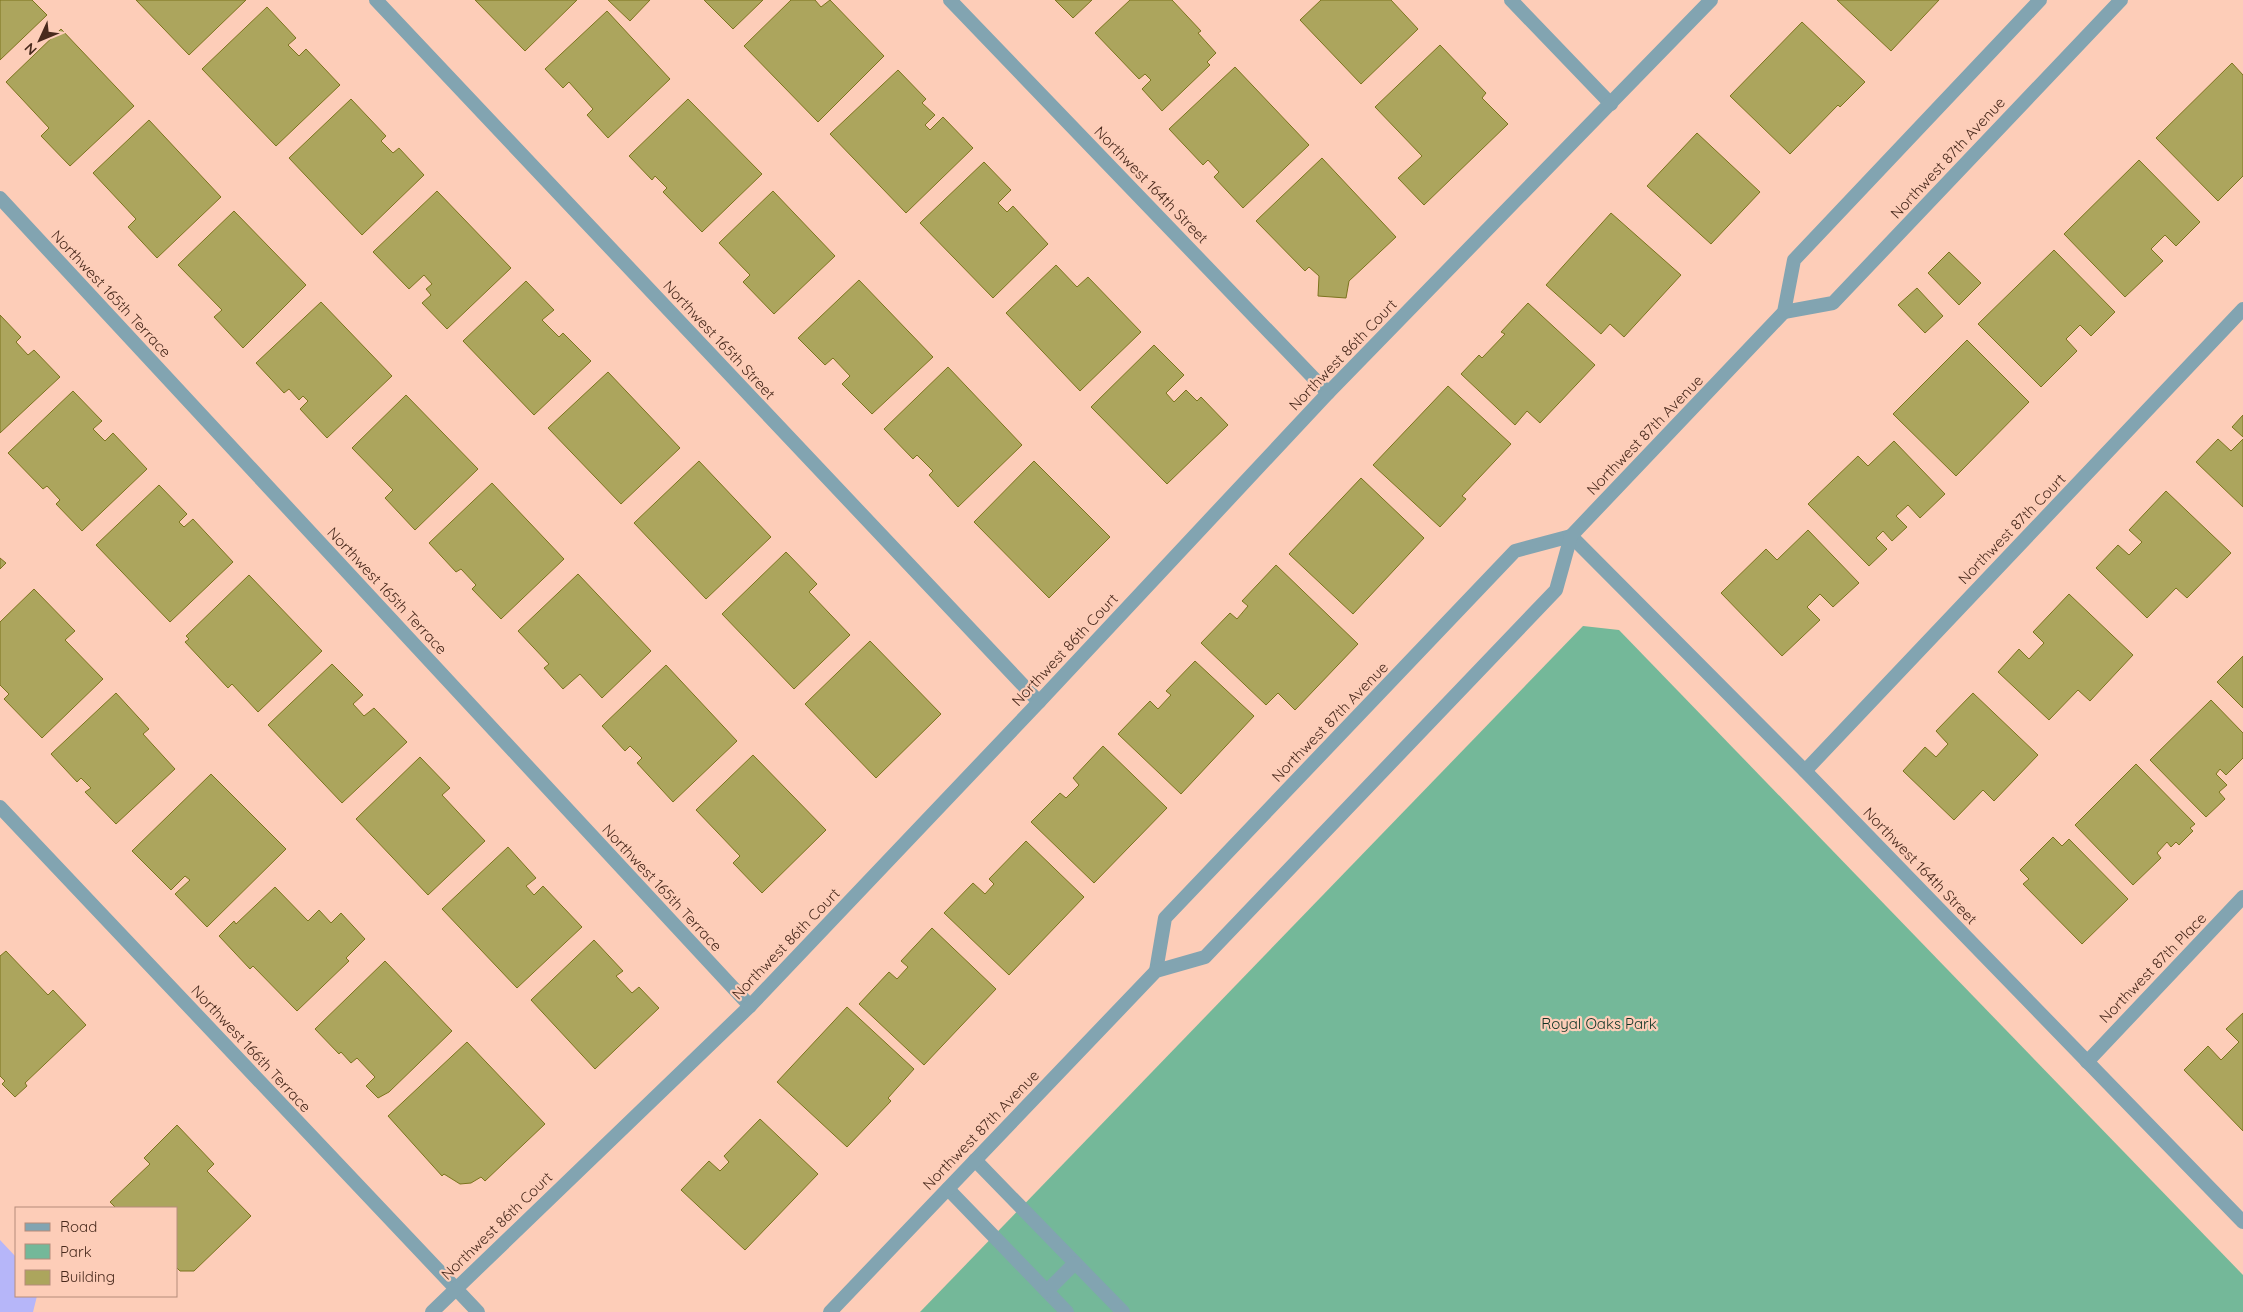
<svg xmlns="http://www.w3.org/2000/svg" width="2243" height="1312" font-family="Quicksand,sans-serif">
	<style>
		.green { fill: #74b899 }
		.water { fill: #b6b6f9 }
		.building { fill: #aca55d; stroke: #7c741e }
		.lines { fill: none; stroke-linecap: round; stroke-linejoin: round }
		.service { stroke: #82a4b1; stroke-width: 14 }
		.minor { stroke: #82a4b1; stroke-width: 14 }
		.tertiary { stroke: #82a4b1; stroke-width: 14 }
		.labels { text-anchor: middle; stroke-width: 4.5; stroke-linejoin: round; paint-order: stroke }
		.street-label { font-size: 15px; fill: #492a1d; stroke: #fdcdb8 }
		.park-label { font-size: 15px; fill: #0e3324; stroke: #fdcdb8 }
	</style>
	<rect width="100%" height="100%" fill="#fdcdb8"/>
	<path class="green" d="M 1583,626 L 1619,630 L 2243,1275 L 2243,1312 L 920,1312 Z"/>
	<path class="water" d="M 0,1240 L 16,1257 L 16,1296 L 37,1296 L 33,1312 L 0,1312 Z"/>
	<g class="building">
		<path d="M 0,0 L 32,0 L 47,15 L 0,60 Z"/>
		<path d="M 136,0 L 246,0 L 189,55 Z"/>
		<path d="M 475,0 L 577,0 L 525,51 Z"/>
		<path d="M 608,0 L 650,0 L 630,21 Z"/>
		<path d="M 704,0 L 763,0 L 733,29 Z"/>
		<path d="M 791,0 L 815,0 L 821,7 L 830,0 L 884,56 L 818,122 L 744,46 Z"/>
		<path d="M 1055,0 L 1092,0 L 1073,18 Z"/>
		<path d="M 1130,0 L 1172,0 L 1201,31 L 1198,33 L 1216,53 L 1207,62 L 1210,65 L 1162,111 L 1142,89 L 1151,80 L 1145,74 L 1139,79 L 1095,33 Z"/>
		<path d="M 1321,0 L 1391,0 L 1418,29 L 1361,84 L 1300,20 Z"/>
		<path d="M 1837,0 L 1939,0 L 1891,51 Z"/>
		<path d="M 267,7 L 296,38 L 288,45 L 299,56 L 306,49 L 340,85 L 276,146 L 202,69 Z"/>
		<path d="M 607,11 L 670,79 L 608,138 L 587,115 L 593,109 L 569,82 L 563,88 L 545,69 Z"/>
		<path d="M 1802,22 L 1865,82 L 1840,107 L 1838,105 L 1790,154 L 1730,96 Z"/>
		<path d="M 61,29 L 134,106 L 70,166 L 41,136 L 49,128 L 6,82 Z"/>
		<path d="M 1440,45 L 1486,93 L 1482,98 L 1508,124 L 1424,205 L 1398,178 L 1422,156 L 1375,107 Z"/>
		<path d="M 2232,63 L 2243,75 L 2243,176 L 2218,201 L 2156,138 Z"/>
		<path d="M 1235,67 L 1309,145 L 1243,208 L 1214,177 L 1219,172 L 1208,160 L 1203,165 L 1169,129 Z"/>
		<path d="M 898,70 L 926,99 L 922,103 L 935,115 L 925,125 L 930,130 L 943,117 L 973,148 L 906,213 L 830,134 Z"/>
		<path d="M 351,99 L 386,136 L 381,141 L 393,153 L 399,148 L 424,175 L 362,235 L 289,158 Z"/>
		<path d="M 688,99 L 762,174 L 702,232 L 663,192 L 667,188 L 655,176 L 652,180 L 629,156 Z"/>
		<path d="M 149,120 L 221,197 L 157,258 L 128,227 L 136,219 L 93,173 Z"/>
		<path d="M 1697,133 L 1760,192 L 1711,244 L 1647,186 Z"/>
		<path d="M 1322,158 L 1396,237 L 1349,281 L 1346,298 L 1318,296 L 1319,276 L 1309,267 L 1305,271 L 1256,221 Z"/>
		<path d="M 2139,160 L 2200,222 L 2176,246 L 2165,235 L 2151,249 L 2163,261 L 2125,297 L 2064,234 Z"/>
		<path d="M 984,162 L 1011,190 L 998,203 L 1007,212 L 1013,206 L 1048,244 L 993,298 L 920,223 Z"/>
		<path d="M 437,191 L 511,268 L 447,329 L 422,303 L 431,295 L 426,289 L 432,284 L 424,275 L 409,289 L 373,252 Z"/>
		<path d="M 773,191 L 835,256 L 774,314 L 743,282 L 750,275 L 719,243 Z"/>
		<path d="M 234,211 L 306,285 L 243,348 L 214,317 L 222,310 L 178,265 Z"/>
		<path d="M 1611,213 L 1681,275 L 1624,337 L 1610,324 L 1601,334 L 1546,285 Z"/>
		<path d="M 2054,250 L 2115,312 L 2091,336 L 2080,325 L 2066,339 L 2077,351 L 2041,387 L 1978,324 Z"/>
		<path d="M 1949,252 L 1981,283 L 1959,305 L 1928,273 Z"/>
		<path d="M 1056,265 L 1077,287 L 1088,277 L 1141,332 L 1080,391 L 1006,313 Z"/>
		<path d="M 859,280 L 933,357 L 872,414 L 842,384 L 850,376 L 833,358 L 825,365 L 798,338 Z"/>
		<path d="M 526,281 L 554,310 L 542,320 L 559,337 L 563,333 L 591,361 L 534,415 L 463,341 Z"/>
		<path d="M 1917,288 L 1943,316 L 1925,333 L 1898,305 Z"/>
		<path d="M 321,302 L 392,376 L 327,438 L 300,409 L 308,401 L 303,396 L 299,400 L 289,389 L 284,393 L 256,363 Z"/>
		<path d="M 1528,303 L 1595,365 L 1540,423 L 1527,411 L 1515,425 L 1461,374 L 1479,355 L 1482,358 L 1505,334 L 1501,332 Z"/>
		<path d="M 0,315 L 21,337 L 16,342 L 28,355 L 34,350 L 60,377 L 0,433 Z"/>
		<path d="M 1967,340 L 2029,402 L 1956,476 L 1893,414 Z"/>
		<path d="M 1154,345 L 1184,375 L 1166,393 L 1174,402 L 1186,390 L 1197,401 L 1201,397 L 1228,425 L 1167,484 L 1091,407 Z"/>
		<path d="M 948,367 L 1022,445 L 958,507 L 929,475 L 933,471 L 917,455 L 913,459 L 884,429 Z"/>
		<path d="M 608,372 L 680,448 L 621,504 L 548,428 Z"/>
		<path d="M 1448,386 L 1511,444 L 1462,496 L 1466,499 L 1440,527 L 1373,465 Z"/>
		<path d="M 73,391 L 102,421 L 93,429 L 105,441 L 113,433 L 147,469 L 82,531 L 56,504 L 60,500 L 47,486 L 43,489 L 8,453 Z"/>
		<path d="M 406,395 L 478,469 L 415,530 L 385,498 L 393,490 L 352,448 Z"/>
		<path d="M 2243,415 L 2243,437 L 2232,427 Z"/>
		<path d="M 2218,439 L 2231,451 L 2243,439 L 2243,507 L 2196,462 Z"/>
		<path d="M 1894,441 L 1945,494 L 1920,518 L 1908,505 L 1896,516 L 1907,527 L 1892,541 L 1883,531 L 1876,538 L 1887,549 L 1869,566 L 1808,504 L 1858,456 L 1868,466 Z"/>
		<path d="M 699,461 L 771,537 L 706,599 L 634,523 Z"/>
		<path d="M 1034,461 L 1110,537 L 1049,598 L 974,522 Z"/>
		<path d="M 1361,478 L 1424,538 L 1353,614 L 1289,554 Z"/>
		<path d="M 492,483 L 564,559 L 501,619 L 472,589 L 476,585 L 461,569 L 456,572 L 429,543 Z"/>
		<path d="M 159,485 L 187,514 L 179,522 L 184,527 L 193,519 L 233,562 L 170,622 L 96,545 Z"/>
		<path d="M 2166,491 L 2231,553 L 2187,598 L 2176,588 L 2147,618 L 2096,568 L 2118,545 L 2129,555 L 2142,542 L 2129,530 Z"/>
		<path d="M 1808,530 L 1859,583 L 1833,607 L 1820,594 L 1807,607 L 1820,620 L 1782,656 L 1721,593 L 1766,549 L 1777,560 Z"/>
		<path d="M 786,552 L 817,584 L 809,592 L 850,635 L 794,689 L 722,614 Z"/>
		<path d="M 0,558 L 6,563 L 0,569 Z"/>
		<path d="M 1276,565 L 1358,644 L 1295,710 L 1278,693 L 1266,705 L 1201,643 L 1230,613 L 1237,619 L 1248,606 L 1242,601 Z"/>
		<path d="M 578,574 L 651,651 L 602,698 L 580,674 L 563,689 L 544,668 L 549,664 L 518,631 Z"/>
		<path d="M 249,575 L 322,651 L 258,712 L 232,684 L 228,688 L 185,642 L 189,639 L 186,636 Z"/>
		<path d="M 34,589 L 75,631 L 65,640 L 103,679 L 42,738 L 4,699 L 9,694 L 0,685 L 0,622 Z"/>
		<path d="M 2069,594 L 2133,655 L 2090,701 L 2078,690 L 2049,720 L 1998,672 L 2019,649 L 2029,659 L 2044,643 L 2033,632 Z"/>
		<path d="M 870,641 L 941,714 L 876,778 L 805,704 Z"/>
		<path d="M 2243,656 L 2243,708 L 2217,682 Z"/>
		<path d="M 1195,661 L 1254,716 L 1181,794 L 1118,734 L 1150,701 L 1158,709 L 1171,695 L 1166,691 Z"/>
		<path d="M 332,664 L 363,695 L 353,704 L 364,716 L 374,708 L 407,742 L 342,803 L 268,725 Z"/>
		<path d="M 666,665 L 737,741 L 673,802 L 637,763 L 642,758 L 630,746 L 625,751 L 602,726 Z"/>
		<path d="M 116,693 L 149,729 L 143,734 L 175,769 L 116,824 L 85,792 L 91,788 L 81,778 L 77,782 L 51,754 Z"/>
		<path d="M 1973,693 L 2038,755 L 1994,801 L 1983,790 L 1954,820 L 1903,771 L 1925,747 L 1936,757 L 1948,744 L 1936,731 Z"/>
		<path d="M 2211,700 L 2243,733 L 2243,758 L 2226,775 L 2220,769 L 2216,774 L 2227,785 L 2219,792 L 2225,799 L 2206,817 L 2150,760 Z"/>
		<path d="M 1103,746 L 1167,808 L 1094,883 L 1031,822 L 1060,793 L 1066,798 L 1079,785 L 1073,778 Z"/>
		<path d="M 753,755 L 826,830 L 762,893 L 733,863 L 740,856 L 696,810 Z"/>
		<path d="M 420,757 L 450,788 L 442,795 L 485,841 L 428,895 L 356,819 Z"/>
		<path d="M 2136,764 L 2195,824 L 2190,828 L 2193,831 L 2179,845 L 2176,842 L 2171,847 L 2167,842 L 2157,853 L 2161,858 L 2133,885 L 2075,825 Z"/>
		<path d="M 211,774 L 286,849 L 207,927 L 175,894 L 190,880 L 185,876 L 171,890 L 132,851 Z"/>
		<path d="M 2053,837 L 2062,846 L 2069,839 L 2128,899 L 2082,944 L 2023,884 L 2029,879 L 2020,870 Z"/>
		<path d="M 1026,841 L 1084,897 L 1009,975 L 944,913 L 973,883 L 985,894 L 994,884 L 989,879 Z"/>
		<path d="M 508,847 L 536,878 L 526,886 L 534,895 L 543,886 L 582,927 L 517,988 L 442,909 Z"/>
		<path d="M 275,887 L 308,921 L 319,910 L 331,923 L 341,913 L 365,939 L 346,958 L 349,961 L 297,1011 L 253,966 L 250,969 L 219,936 L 234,921 L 236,924 Z"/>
		<path d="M 932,928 L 996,989 L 924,1065 L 859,1004 L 889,972 L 897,979 L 908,967 L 901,961 Z"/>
		<path d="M 594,940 L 623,971 L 616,976 L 632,993 L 639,987 L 659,1008 L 595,1069 L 531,1000 Z"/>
		<path d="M 6,951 L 48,995 L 53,990 L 86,1025 L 25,1083 L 27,1086 L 15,1097 L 2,1084 L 5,1081 L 0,1076 L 0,956 Z"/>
		<path d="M 385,961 L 452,1031 L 389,1092 L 378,1098 L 366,1086 L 375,1077 L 357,1058 L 351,1063 L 341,1052 L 339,1054 L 315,1029 Z"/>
		<path d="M 847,1007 L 914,1069 L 888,1098 L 891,1101 L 847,1147 L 777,1082 Z"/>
		<path d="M 2243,1013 L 2243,1131 L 2184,1070 L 2208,1046 L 2221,1060 L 2239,1042 L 2226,1029 Z"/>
		<path d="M 467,1042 L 545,1124 L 485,1181 L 481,1177 L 471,1183 L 460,1184 L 444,1174 L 442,1176 L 388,1116 Z"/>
		<path d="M 760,1119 L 818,1174 L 745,1250 L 681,1190 L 709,1161 L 720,1171 L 729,1162 L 724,1156 Z"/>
		<path d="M 177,1125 L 214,1164 L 207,1171 L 251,1216 L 194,1271 L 180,1271 L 176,1267 L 176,1208 L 116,1208 L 110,1202 L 150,1164 L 144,1158 Z"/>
	</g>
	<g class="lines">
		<g class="service">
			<path d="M 975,1160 L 1123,1312"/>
			<path d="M 948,1189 L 1067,1312"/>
			<path d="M 1047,1291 L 1075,1263"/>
		</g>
		<g class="minor">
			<path d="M 376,0 L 1039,702"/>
			<path d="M 950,0 L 1328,393"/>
			<path d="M 1511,0 L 1611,104"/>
			<path d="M 0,198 L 750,1006"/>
			<path d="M 1571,536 L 1805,771 L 2243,1222"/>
			<path d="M 1805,771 L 2243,309"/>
			<path d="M 0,807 L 478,1312"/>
			<path d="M 2087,1062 L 2243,897"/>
			<path d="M 432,1312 L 750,1006 L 1039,702 L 1328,393 L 1711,0"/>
		</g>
		<g class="tertiary">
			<path d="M 1784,312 L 1833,303 L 2121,0"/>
			<path d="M 1156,971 L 1165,918 L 1515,551 L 1571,536"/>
			<path d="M 830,1312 L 1156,971 L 1205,957 L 1556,590 L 1571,536 L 1784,312 L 1794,260 L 2040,0"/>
		</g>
	</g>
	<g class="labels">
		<g class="street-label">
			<text transform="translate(1948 158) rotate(-47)" y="5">Northwest 87th Avenue</text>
			<text transform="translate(1151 185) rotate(46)" y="5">Northwest 164th Street</text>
			<text transform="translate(111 294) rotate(47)" y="5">Northwest 165th Terrace</text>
			<text transform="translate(719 340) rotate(47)" y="5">Northwest 165th Street</text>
			<text transform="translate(1343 355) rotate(-46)" y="5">Northwest 86th Court</text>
			<text transform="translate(1645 435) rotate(-46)" y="5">Northwest 87th Avenue</text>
			<text transform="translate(2012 529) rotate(-46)" y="5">Northwest 87th Court</text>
			<text transform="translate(387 591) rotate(47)" y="5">Northwest 165th Terrace</text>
			<text transform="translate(1065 650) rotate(-47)" y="5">Northwest 86th Court</text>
			<text transform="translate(1330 722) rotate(-46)" y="5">Northwest 87th Avenue</text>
			<text transform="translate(1920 866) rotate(46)" y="5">Northwest 164th Street</text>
			<text transform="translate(662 888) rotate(47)" y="5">Northwest 165th Terrace</text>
			<text transform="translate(786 944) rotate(-46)" y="5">Northwest 86th Court</text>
			<text transform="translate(2153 968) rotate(-46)" y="5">Northwest 87th Place</text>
			<text transform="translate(251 1049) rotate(47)" y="5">Northwest 166th Terrace</text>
			<text transform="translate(981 1130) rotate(-46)" y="5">Northwest 87th Avenue</text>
			<text transform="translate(497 1226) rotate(-44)" y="5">Northwest 86th Court</text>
		</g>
		<g class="park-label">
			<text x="1599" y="1029">Royal Oaks Park</text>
		</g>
	</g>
	<rect x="15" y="1207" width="162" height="90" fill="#fdcdb8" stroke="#b58c7a"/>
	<rect x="25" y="1223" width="25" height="8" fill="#82a4b1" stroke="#b58c7a"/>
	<text x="60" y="1232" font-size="15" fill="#492a1d">Road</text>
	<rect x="25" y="1244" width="25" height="15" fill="#74b899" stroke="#b58c7a"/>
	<text x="60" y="1257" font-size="15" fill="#492a1d">Park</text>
	<rect x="25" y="1270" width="25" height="15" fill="#aca55d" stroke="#b58c7a"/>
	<text x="60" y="1282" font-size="15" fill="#492a1d">Building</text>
	<g transform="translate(40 40) rotate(226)" stroke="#fdcdb8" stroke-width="4" paint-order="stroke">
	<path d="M0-4L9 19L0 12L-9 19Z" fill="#492a1d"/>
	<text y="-8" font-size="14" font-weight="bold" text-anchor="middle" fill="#492a1d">N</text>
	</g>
</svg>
